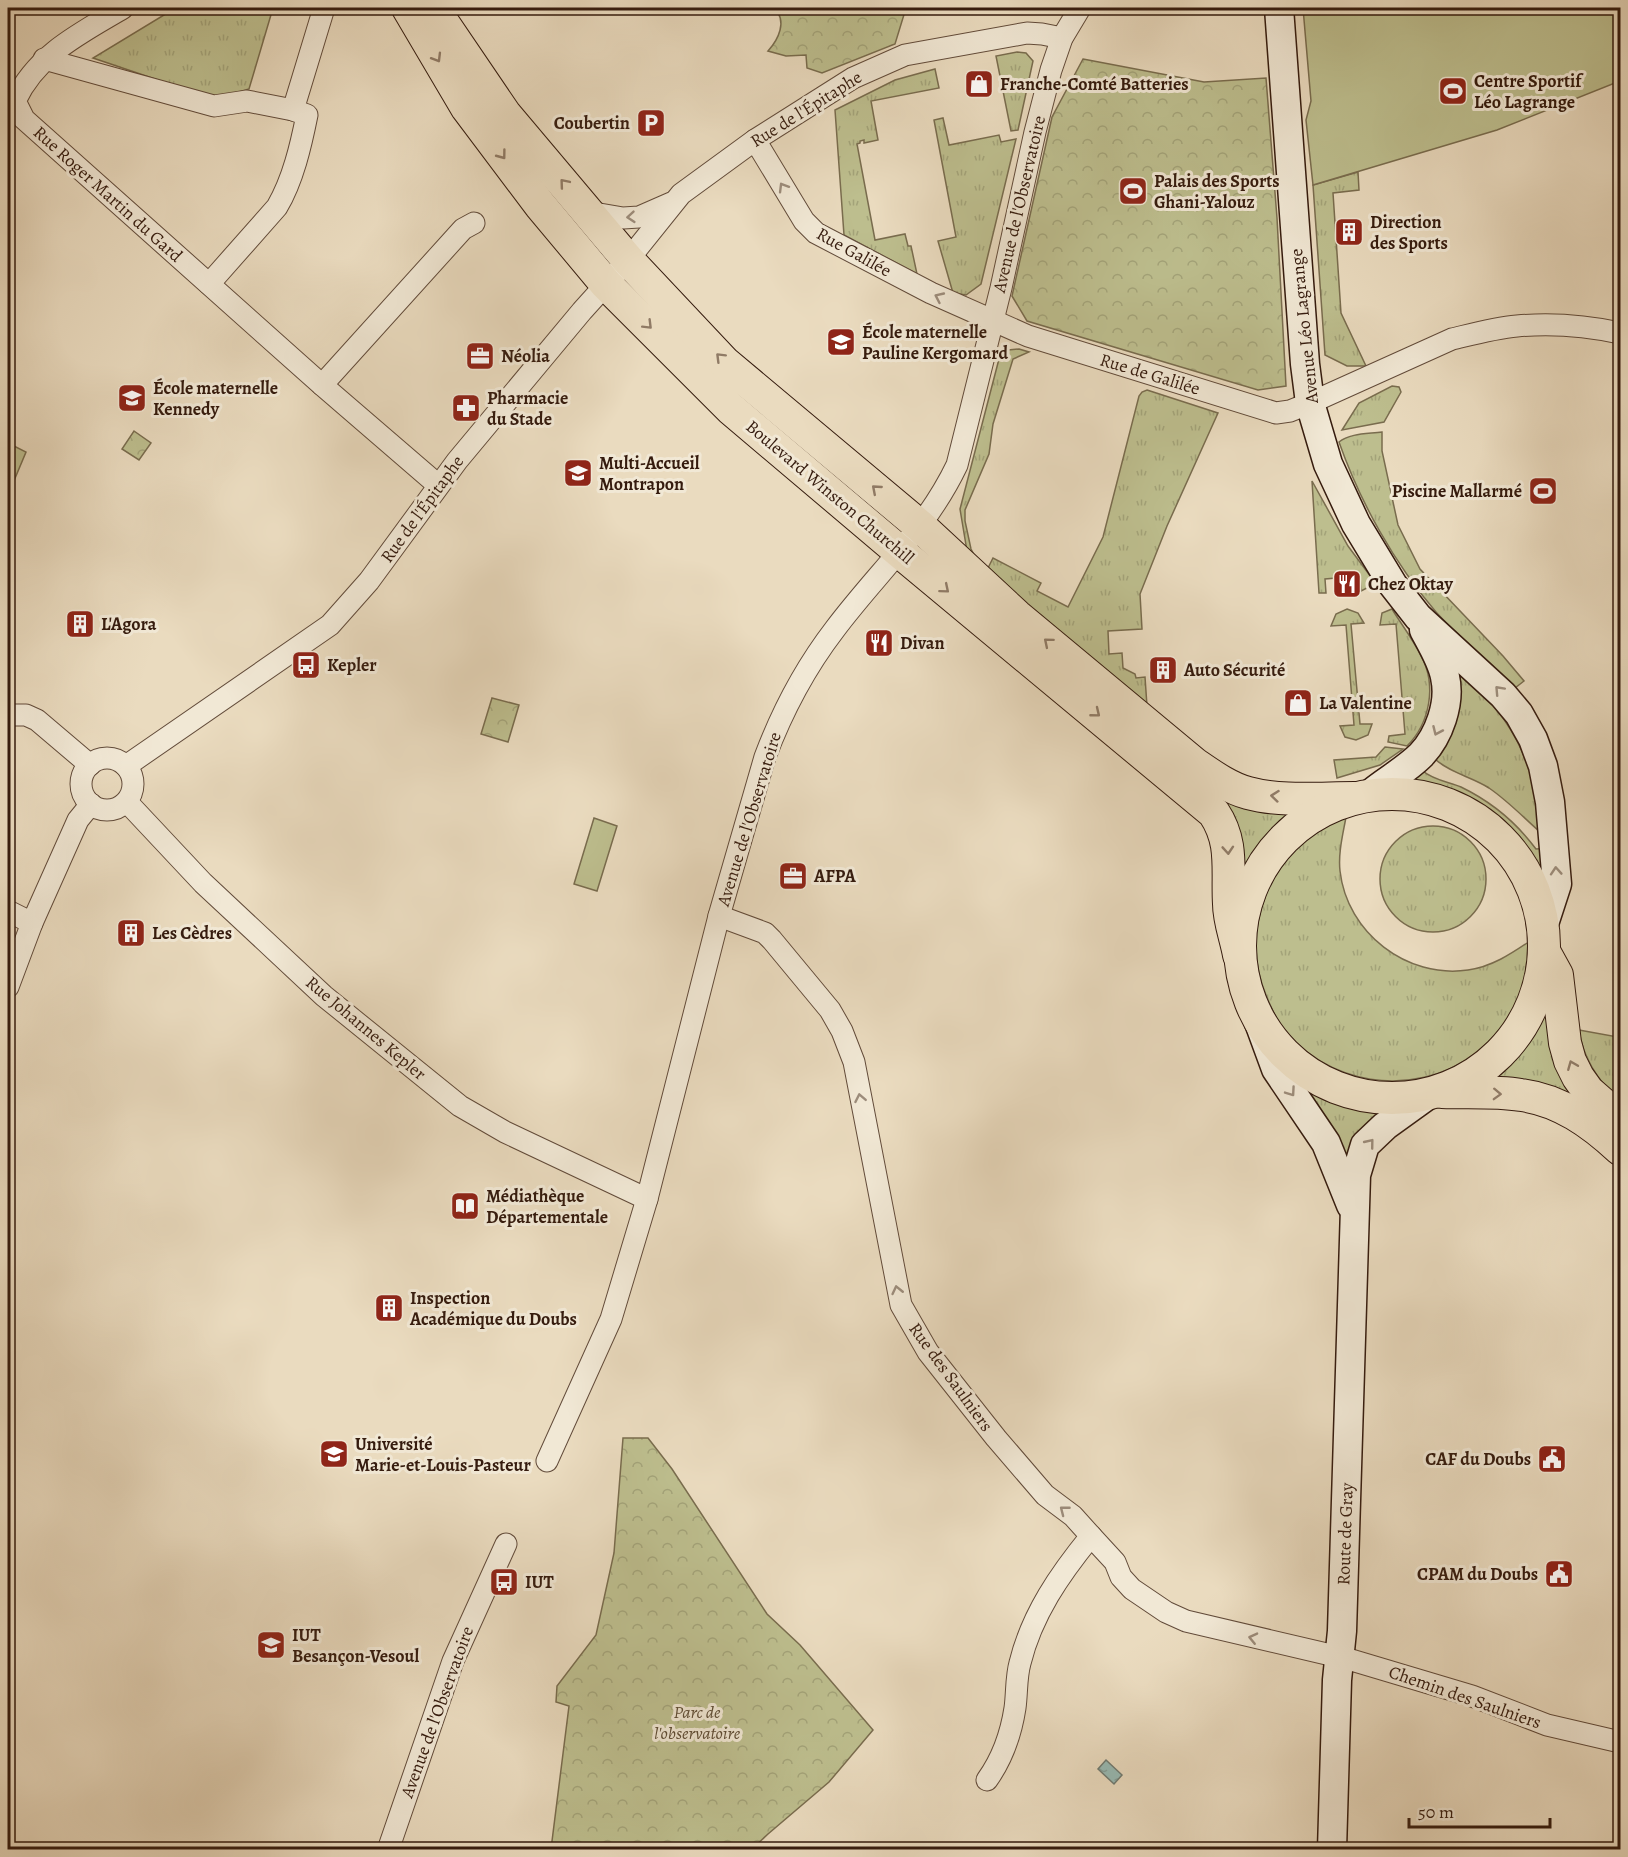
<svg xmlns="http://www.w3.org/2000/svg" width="1628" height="1857" font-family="Alegreya,serif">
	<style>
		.grass { fill: url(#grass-tufts); stroke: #796c4e; stroke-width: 1.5 }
		.park { fill: url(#park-crowns); stroke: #796c4e; stroke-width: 1.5 }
		.pitch { fill: #bdbe8e; stroke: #796c4e; stroke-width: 1.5 }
		.water { fill: url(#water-ripples); stroke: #707b72; stroke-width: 1.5 }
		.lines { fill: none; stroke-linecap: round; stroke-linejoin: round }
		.street-casing { stroke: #624b3a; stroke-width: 23 }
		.secondary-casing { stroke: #351b0e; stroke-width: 31 }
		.primary-casing { stroke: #351b0e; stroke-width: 34 }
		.street { stroke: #f1e8d5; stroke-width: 21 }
		.secondary { stroke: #f1e8d5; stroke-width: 28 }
		.primary { stroke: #eadbbf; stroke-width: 32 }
		.oneway { stroke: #907b66 }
		.oneway2 { stroke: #9c8c7b }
		.labels { text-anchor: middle; stroke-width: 6; stroke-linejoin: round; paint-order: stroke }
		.poi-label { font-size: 18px; font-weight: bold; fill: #351b0e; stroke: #f1e8d5; text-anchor: start }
		.street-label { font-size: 18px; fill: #351b0e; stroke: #f1e8d5 }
		.park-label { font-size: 18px; font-style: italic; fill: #5e4c34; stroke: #f1e8d5 }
	</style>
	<defs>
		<pattern id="grass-tufts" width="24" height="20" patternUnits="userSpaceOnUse" patternTransform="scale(1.5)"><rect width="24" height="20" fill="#bdbe8e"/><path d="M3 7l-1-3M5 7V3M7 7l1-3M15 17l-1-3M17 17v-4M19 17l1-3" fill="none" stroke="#a3a379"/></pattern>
		<pattern id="park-crowns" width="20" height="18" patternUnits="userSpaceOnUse" patternTransform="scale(1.5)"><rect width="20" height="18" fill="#bdbe8e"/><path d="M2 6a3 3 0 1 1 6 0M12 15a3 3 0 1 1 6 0" fill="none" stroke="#a3a379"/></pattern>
		<pattern id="water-ripples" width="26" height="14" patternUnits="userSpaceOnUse" patternTransform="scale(1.5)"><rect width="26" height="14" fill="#98bbb5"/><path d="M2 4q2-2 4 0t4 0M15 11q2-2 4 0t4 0" fill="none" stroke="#84a09a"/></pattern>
	</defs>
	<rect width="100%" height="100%" fill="#eadbbf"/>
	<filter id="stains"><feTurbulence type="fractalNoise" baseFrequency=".00333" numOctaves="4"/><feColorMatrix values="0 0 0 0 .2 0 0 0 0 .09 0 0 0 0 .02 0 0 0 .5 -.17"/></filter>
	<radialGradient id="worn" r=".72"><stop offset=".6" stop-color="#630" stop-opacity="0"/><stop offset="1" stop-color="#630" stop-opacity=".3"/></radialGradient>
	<g class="grass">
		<path d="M 170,8 L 273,8 L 249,89 L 214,99 L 93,58 L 169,12 Z"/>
		<path d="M 1017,52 L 1026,53 L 1033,61 L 1018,130 L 1011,131 L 996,56 Z"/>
		<path d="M 935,69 L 939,88 L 871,101 L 878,140 L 864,143 L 864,140 L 860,141 L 860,143 L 857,144 L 875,240 L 905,234 L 908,246 L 911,246 L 917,274 L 844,235 L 835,110 L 895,80 Z"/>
		<path d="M 943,118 L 949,145 L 999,135 L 1001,142 L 1016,139 L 981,284 L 966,295 L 953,293 L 938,241 L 956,237 L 934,120 Z"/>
		<path d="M 1358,172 L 1359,190 L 1333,193 L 1341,313 L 1366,366 L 1347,366 L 1325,355 L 1313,185 Z"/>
		<path d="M 1019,349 L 1029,352 L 1013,359 L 993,424 L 989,454 L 965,510 L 965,521 L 971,549 L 979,564 L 967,551 L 960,509 L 999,359 L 1008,350 Z"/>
		<path d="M 1392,386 L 1399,387 L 1401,392 L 1384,422 L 1342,430 L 1359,403 Z"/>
		<path d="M 1147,390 L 1218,413 L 1167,526 L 1140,594 L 1142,629 L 1108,631 L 1109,654 L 1122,653 L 1123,668 L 1135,674 L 1136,678 L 1145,677 L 1147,706 L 986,572 L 993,558 L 1041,583 L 1037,591 L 1068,607 L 1103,537 L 1139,396 L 1142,392 Z"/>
		<path d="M 1382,432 L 1382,451 L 1398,525 L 1420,569 L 1503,656 L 1524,681 L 1515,688 C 1490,661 1460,639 1436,612 C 1394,563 1360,502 1339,442 C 1350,433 1368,434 1382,432 Z"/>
		<path d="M 8,443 L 26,452 L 8,495 Z"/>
		<path d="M 1312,481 L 1348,546 L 1374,581 L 1369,587 L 1361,591 L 1360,576 L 1325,579 L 1326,593 L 1319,593 Z"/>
		<path d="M 1347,609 L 1358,613 L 1364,623 L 1351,624 L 1360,724 L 1372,724 L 1368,735 L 1356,740 L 1345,737 L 1340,726 L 1354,725 L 1346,625 L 1331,626 L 1336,614 Z"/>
		<path d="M 1392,609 C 1401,624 1413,639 1421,656 C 1437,685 1430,723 1407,746 L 1388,742 L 1389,736 L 1405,734 L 1396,624 L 1380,625 L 1382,613 Z"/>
		<path d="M 1461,673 C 1493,699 1520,736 1531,776 C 1537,794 1538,813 1540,832 C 1523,817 1508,801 1489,788 C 1472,777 1450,773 1435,759 L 1455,716 Z"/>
		<path d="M 1385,747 L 1403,749 L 1380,765 L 1337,778 L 1334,760 L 1376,757 Z"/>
		<path d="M 1423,771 C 1433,780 1449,782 1461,787 C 1492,802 1516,822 1536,849 L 1550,848 L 1544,880 C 1536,872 1531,859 1524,849 C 1493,809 1455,791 1406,784 Z"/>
		<path d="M 1219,792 L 1300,810 C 1272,831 1255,855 1239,886 Z"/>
		<path d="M 1346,817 C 1343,834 1338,853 1340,871 C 1347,933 1407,979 1468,970 C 1491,967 1511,954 1530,941 C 1528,967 1524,991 1511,1015 C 1502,1031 1488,1043 1474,1054 C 1414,1100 1323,1085 1280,1024 C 1274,1015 1270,1005 1266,995 C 1254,967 1253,935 1262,906 C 1274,864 1306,832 1346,817 Z"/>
		<circle cx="1433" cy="879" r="53"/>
		<path d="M 1546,1001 L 1584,1102 L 1487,1080 C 1513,1058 1533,1033 1546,1001 Z"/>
		<path d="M 1579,1030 L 1618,1037 L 1615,1057 L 1620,1059 L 1620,1101 C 1598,1081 1583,1059 1579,1030 Z"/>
		<path d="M 1300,1081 C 1329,1097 1355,1106 1388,1109 L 1356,1139 L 1346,1155 Z"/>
	</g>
	<g class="park">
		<path d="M 774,8 L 906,8 L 895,44 L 822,73 L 807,68 L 806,55 L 786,56 L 768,51 C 778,40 788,21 774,8 Z"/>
		<path d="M 1083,59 L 1204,82 L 1266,78 L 1277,218 L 1286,386 L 1258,390 L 1027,321 L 1012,296 L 1052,117 Z"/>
		<path d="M 134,431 L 151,443 L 139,460 L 122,449 Z"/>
		<path d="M 492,698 L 519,705 L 508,742 L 481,734 Z"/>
		<path d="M 623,1438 L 648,1438 L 672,1469 L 767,1614 L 800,1645 L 873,1730 L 829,1782 L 768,1834 L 752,1849 L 551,1849 L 569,1706 L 556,1702 L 557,1686 L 596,1635 L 614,1553 Z"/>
	</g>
	<g class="pitch">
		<path d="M 1303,8 L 1620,8 L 1620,81 L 1497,130 L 1313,185 L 1306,120 L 1311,101 Z"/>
		<path d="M 594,818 L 617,826 L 597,891 L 574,884 Z"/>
	</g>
	<path class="water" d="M 1106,1760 L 1122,1775 L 1114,1784 L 1098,1769 Z"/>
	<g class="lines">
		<g class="street-casing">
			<g id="street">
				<path d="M 123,8 C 81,33 37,54 15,101 L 24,119 L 322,385 L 438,485"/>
				<path d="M 44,59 L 214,106 L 247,101 L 293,110 L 307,115 C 301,145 293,180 277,207 L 209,284"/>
				<path d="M 293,110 L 324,8"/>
				<path d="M 755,140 L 804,221 L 816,233 L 931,293 L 1028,336 L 1276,413 L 1290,411 L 1310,403 L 1452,339 C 1473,334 1495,328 1517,326 C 1550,323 1588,326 1620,333"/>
				<path d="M 588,212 L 623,218 L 639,217 L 671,203"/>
				<path d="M 322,385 L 463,229 L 474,223"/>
				<path d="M 8,715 L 26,715 L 37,720 L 90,765"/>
				<circle cx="107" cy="784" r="26"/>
				<path d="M 126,766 L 330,625 L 369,581 L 457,461 L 582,311 L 628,260 L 681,194 L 755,140 L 853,78 L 905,55 L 1027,33 L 1042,34 L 1062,38"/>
				<path d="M 127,802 L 203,883 L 324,996 L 460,1106 L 505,1132 L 647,1199"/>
				<path d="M 8,911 L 32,923"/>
				<path d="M 719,916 L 765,933 L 772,940 L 830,1010 L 842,1031 L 854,1062 L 901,1305 L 928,1352 L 996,1438 L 1045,1495 L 1073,1516 L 1091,1536 L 1115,1562 L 1121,1577 L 1132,1589 L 1166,1612 L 1186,1621 L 1348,1659 L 1472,1696 L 1547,1725 L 1620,1742"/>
				<path d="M 8,987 L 32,923 L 78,820 L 91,804"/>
				<path d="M 547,1461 L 611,1319 L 647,1199 L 719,916 L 765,757 C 782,712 805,668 835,629 C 877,573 926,530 957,465 L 1001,288 L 1035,132 L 1051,70 L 1062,38 L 1080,8"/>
				<path d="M 987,1780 C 1002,1759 1011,1734 1015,1708 C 1017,1694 1016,1677 1020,1663 C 1032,1614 1060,1574 1091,1536"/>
				<path d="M 388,1850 L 453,1661 L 506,1544"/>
			</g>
		</g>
		<g class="secondary-casing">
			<g id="secondary">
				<path d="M 1279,8 L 1305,364 L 1310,403 L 1328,464 L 1356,524 L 1393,585 L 1418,617 L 1503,695 L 1519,714 L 1533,739 L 1543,766 L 1550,802 L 1557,884 L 1543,927"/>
				<path d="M 1369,795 C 1385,781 1405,771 1421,755 C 1439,736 1451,703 1445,677 C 1442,661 1432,645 1424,630"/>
				<path d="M 1258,1020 L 1276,1069 L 1326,1143 L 1351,1205"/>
				<path d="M 1332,1850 L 1337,1680 L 1342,1631 L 1356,1175 L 1365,1145 L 1385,1126 L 1428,1095"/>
			</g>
		</g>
		<g class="primary-casing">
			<g id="primary">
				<path d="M 408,8 L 467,108 L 540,205 L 606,284 L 731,409 L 900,552 L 1214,813 C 1234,843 1227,870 1229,904 C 1229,921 1236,938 1239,955"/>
				<path d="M 433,8 L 505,114 L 628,260 L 724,362 L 921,527 L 1017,616 L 1195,764 C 1211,775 1229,788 1248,793 C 1281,802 1320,798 1354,798"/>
				<circle cx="1392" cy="946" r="152"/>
				<path d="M 1546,955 L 1557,975 L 1565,1043 L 1570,1061 L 1578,1077 L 1588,1091 L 1620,1119"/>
				<path d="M 1442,1092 C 1468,1093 1495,1091 1521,1095 C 1560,1100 1592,1123 1620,1149"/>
			</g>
		</g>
		<use href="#street" class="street"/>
		<use href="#secondary" class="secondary"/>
		<use href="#primary" class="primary"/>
	</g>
	<defs><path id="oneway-chevron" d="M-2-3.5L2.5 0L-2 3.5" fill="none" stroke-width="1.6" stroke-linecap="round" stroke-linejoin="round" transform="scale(1.5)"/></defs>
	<g class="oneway">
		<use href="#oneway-chevron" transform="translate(437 58) rotate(59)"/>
		<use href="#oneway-chevron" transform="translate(502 155) rotate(53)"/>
		<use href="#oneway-chevron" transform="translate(564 183) rotate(-130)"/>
		<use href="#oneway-chevron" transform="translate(648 325) rotate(45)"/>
		<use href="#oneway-chevron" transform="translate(720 357) rotate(-135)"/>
		<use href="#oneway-chevron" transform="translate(876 489) rotate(-139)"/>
		<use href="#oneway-chevron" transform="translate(945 589) rotate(40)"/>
		<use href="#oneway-chevron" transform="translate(1048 642) rotate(-140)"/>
		<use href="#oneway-chevron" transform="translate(1096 713) rotate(39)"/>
		<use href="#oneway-chevron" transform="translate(1275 796) rotate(-174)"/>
		<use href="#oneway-chevron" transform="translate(1228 850) rotate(86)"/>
		<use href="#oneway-chevron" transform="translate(1572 1065) rotate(-112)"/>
		<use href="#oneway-chevron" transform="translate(1497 1094) rotate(2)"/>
	</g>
	<g class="oneway2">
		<use href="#oneway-chevron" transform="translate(783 187) rotate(-121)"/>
		<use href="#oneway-chevron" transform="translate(631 217) rotate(175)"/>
		<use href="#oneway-chevron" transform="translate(939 297) rotate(-155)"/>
		<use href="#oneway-chevron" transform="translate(1499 690) rotate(-133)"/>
		<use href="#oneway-chevron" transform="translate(1437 731) rotate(114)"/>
		<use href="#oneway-chevron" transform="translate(1556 871) rotate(-94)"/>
		<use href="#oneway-chevron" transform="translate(1291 1092) rotate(55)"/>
		<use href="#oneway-chevron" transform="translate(860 1098) rotate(-101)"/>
		<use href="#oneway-chevron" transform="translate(1370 1143) rotate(-51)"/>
		<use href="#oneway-chevron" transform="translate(897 1290) rotate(-103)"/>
		<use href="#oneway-chevron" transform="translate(1064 1510) rotate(-142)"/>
		<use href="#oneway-chevron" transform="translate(1253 1638) rotate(-167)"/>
	</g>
	<defs>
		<g id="shop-square" transform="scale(1.5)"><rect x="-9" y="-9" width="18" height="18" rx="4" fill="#8f2418" stroke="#f1e8d5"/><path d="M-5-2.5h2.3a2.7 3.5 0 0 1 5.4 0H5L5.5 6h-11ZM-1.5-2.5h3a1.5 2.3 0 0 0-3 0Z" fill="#fff"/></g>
		<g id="stadium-square" transform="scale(1.5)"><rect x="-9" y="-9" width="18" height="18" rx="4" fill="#8f2418" stroke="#f1e8d5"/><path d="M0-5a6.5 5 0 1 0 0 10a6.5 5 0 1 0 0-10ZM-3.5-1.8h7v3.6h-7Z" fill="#fff"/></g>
		<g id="parking-square" transform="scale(1.5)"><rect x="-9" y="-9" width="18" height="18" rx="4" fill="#8f2418" stroke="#f1e8d5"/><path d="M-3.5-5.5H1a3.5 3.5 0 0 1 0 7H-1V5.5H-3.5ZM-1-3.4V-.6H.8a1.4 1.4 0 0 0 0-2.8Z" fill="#fff"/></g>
		<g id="building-square" transform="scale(1.5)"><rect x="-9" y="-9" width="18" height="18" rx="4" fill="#8f2418" stroke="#f1e8d5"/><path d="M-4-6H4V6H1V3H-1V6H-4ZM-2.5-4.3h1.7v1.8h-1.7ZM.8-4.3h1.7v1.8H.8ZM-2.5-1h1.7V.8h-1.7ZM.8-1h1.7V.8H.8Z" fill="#fff"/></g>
		<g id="school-square" transform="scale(1.5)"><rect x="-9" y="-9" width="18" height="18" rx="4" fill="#8f2418" stroke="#f1e8d5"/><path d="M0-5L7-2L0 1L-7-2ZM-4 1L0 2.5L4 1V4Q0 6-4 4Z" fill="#fff"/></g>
		<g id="office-square" transform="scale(1.5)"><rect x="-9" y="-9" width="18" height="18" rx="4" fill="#8f2418" stroke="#f1e8d5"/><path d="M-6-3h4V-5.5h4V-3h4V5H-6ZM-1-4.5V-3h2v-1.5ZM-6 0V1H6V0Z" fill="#fff"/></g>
		<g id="pharmacy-square" transform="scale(1.5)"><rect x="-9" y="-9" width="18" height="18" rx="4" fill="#8f2418" stroke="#f1e8d5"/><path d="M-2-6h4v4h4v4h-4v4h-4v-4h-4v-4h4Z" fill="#fff"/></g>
		<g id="restaurant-square" transform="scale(1.5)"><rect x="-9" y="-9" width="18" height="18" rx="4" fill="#8f2418" stroke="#f1e8d5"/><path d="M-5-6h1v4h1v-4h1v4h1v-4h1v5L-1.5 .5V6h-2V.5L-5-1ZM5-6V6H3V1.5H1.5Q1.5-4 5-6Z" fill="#fff"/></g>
		<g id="bus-square" transform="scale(1.5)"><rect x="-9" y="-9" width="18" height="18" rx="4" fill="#8f2418" stroke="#f1e8d5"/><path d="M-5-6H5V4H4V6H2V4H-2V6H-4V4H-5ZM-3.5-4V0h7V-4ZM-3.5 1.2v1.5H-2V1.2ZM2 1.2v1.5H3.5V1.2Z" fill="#fff"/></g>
		<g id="library-square" transform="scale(1.5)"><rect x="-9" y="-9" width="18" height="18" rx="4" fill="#8f2418" stroke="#f1e8d5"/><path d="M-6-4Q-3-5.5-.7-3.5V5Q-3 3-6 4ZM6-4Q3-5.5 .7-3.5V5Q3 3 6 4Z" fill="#fff"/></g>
		<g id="university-square" transform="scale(1.5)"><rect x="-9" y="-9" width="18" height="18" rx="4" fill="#8f2418" stroke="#f1e8d5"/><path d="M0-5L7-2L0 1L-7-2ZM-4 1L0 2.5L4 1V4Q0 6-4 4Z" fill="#fff"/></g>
		<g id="civic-square" transform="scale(1.5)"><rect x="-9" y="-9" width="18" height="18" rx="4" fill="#8f2418" stroke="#f1e8d5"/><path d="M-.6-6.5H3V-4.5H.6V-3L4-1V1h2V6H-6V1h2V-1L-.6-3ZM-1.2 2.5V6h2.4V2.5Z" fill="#fff"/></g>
	</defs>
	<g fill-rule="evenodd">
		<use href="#shop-square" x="979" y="84"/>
		<use href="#stadium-square" x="1453" y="91"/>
		<use href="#parking-square" x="651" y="123"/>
		<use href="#stadium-square" x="1133" y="191"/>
		<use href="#building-square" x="1349" y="232"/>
		<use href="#school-square" x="841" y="342"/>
		<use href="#office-square" x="480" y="356"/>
		<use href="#school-square" x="132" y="398"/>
		<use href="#pharmacy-square" x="466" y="408"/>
		<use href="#school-square" x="578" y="473"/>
		<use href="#stadium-square" x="1543" y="491"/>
		<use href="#restaurant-square" x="1347" y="584"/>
		<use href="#building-square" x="80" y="624"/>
		<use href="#restaurant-square" x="879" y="643"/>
		<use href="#bus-square" x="306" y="665"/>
		<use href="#building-square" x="1163" y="670"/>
		<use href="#shop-square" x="1298" y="703"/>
		<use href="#office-square" x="793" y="876"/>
		<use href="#building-square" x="131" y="933"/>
		<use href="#library-square" x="465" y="1206"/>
		<use href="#building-square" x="389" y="1308"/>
		<use href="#university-square" x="334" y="1454"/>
		<use href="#civic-square" x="1552" y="1459"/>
		<use href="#civic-square" x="1559" y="1574"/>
		<use href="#bus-square" x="504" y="1582"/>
		<use href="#school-square" x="271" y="1645"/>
	</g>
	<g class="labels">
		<g class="poi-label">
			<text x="1474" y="87">Centre Sportif<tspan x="1474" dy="21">Léo Lagrange</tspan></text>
			<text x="1000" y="90">Franche-Comté Batteries</text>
			<text x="630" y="129" text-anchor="end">Coubertin</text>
			<text x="1154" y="187">Palais des Sports<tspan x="1154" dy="21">Ghani-Yalouz</tspan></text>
			<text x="1370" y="228">Direction<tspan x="1370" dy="21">des Sports</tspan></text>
			<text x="862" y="338">École maternelle<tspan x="862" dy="21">Pauline Kergomard</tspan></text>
			<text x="501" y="362">Néolia</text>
			<text x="153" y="394">École maternelle<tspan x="153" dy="21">Kennedy</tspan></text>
			<text x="487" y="404">Pharmacie<tspan x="487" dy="21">du Stade</tspan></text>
			<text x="599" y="469">Multi-Accueil<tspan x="599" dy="21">Montrapon</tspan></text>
			<text x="1522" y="497" text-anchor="end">Piscine Mallarmé</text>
			<text x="1368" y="590">Chez Oktay</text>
			<text x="101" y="630">L'Agora</text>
			<text x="900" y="649">Divan</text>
			<text x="327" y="671">Kepler</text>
			<text x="1184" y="676">Auto Sécurité</text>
			<text x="1319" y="709">La Valentine</text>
			<text x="814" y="882">AFPA</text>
			<text x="152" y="939">Les Cèdres</text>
			<text x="486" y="1202">Médiathèque<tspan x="486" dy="21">Départementale</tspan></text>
			<text x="410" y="1304">Inspection<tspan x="410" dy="21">Académique du Doubs</tspan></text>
			<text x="355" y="1450">Université<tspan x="355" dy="21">Marie-et-Louis-Pasteur</tspan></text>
			<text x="1531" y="1465" text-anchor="end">CAF du Doubs</text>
			<text x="1538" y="1580" text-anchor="end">CPAM du Doubs</text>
			<text x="525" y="1588">IUT</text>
			<text x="292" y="1641">IUT<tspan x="292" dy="21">Besançon-Vesoul</tspan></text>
		</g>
		<g class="street-label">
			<text transform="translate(806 109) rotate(-32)" y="6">Rue de l'Épitaphe</text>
			<text transform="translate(108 194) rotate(42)" y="6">Rue Roger Martin du Gard</text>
			<text transform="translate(1019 204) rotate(-77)" y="6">Avenue de l'Observatoire</text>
			<text transform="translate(854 252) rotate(29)" y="6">Rue Galilée</text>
			<text transform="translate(1304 326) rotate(-96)" y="6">Avenue Léo Lagrange</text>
			<text transform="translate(1150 374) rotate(17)" y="6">Rue de Galilée</text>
			<text transform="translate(830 492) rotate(40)" y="6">Boulevard Winston Churchill</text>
			<text transform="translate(422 509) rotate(-54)" y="6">Rue de l'Épitaphe</text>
			<text transform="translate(749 819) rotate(-73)" y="6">Avenue de l'Observatoire</text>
			<text transform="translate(366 1028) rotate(40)" y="6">Rue Johannes Kepler</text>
			<text transform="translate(951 1377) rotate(54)" y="6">Rue des Saulniers</text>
			<text transform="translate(1345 1534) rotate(-88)" y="6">Route de Gray</text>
			<text transform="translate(1465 1697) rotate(19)" y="6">Chemin des Saulniers</text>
			<text transform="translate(437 1712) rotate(-70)" y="6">Avenue de l'Observatoire</text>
		</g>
		<g class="park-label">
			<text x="697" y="1718">Parc de<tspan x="697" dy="21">l'observatoire</tspan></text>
		</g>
	</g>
	<rect width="1628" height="1857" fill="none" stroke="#eadbbf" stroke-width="30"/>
	<rect x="9" y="9" width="1610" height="1839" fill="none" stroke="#351b0e" stroke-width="3"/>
	<rect x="15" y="15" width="1598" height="1827" fill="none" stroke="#351b0e" stroke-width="1.5"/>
	<path d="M1409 1818v9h141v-9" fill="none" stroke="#351b0e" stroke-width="3"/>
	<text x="1418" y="1818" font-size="18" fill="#351b0e" stroke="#f1e8d5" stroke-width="4.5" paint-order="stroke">50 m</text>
	<rect width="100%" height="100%" filter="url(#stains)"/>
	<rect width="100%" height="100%" fill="url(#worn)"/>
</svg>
